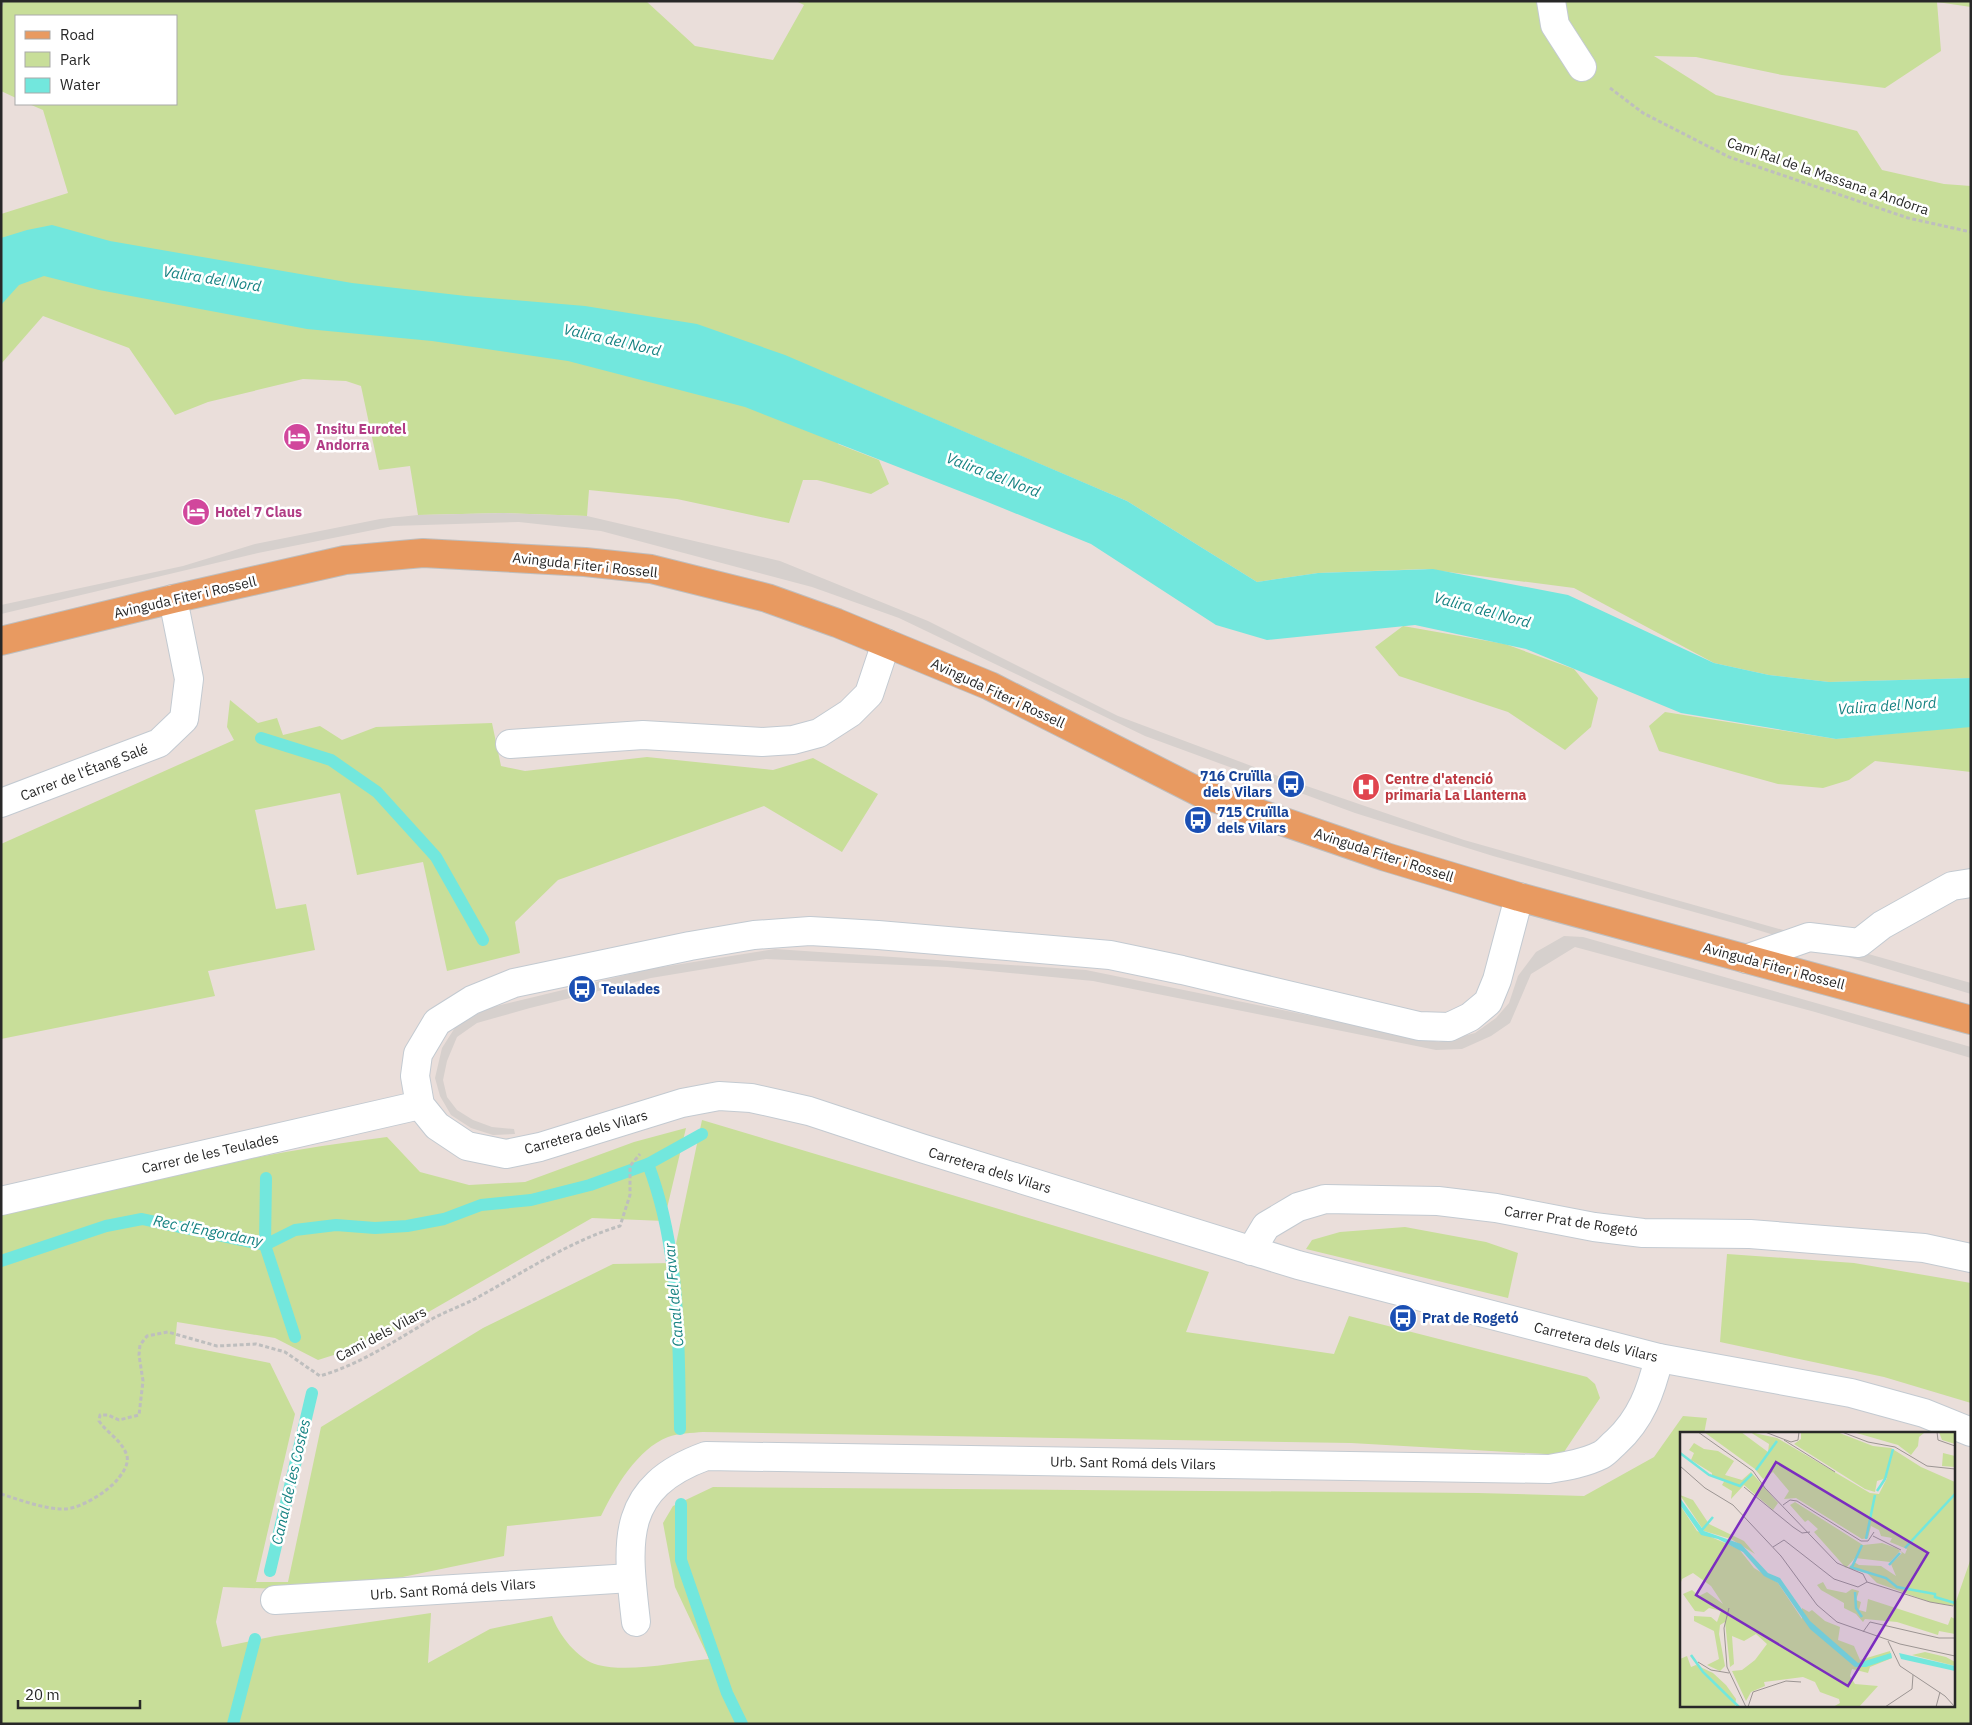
<svg xmlns="http://www.w3.org/2000/svg" width="1972" height="1725" font-family="'IBM Plex Sans',sans-serif">
	<style>
		.green { fill: #c8de99 }
		.plaza { fill: #d6d0cd }
		.water { fill: #72e7dd }
		.lines { fill: none; stroke-linecap: round; stroke-linejoin: round }
		.stream { stroke: #72e7dd; stroke-width: 12 }
		.minor-casing { stroke: #c3cad1; stroke-width: 30 }
		.major-casing { stroke: #bebebe; stroke-width: 30 }
		.path { stroke: #bebebe; stroke-width: 3; stroke-dasharray: 4 2.5; stroke-linecap: butt }
		.minor { stroke: #fff; stroke-width: 28 }
		.major { stroke: #e89a61; stroke-width: 28 }
		.labels { text-anchor: middle; stroke-width: 5; stroke-linejoin: round; paint-order: stroke }
		.street-label { font-size: 14px; fill: #282828; stroke: #fff }
		.hotel-label { font-size: 14px; font-weight: bold; fill: #b23c85; stroke: #fff; text-anchor: start }
		.transit-label { font-size: 14px; font-weight: bold; fill: #164399; stroke: #fff; text-anchor: start }
		.health-label { font-size: 14px; font-weight: bold; fill: #be3a42; stroke: #fff; text-anchor: start }
		.water-label { font-size: 15px; font-style: italic; fill: #158282; stroke: #fff }
		.inset-river { fill: none; stroke: #72e7dd; stroke-width: 2.5 }
		.inset-road { fill: none; stroke: #9c9593; stroke-width: 1 }
		.view { fill: #7b2cbf; fill-opacity: 0.15; stroke: #7b2cbf; stroke-width: 2.5 }
		.inset-edge { fill: none; stroke: #282828; stroke-width: 2.5 }
	</style>
	<rect width="100%" height="100%" fill="#eadeda"/>
	<g class="green">
		<path d="M 1,1 L 646,1 L 695,46 L 773,60 L 804,5 L 796,1 L 1971,1 L 1971,7 L 1937,2 L 1941,51 L 1885,88 L 1782,75 L 1696,57 L 1654,56 L 1716,95 L 1857,131 L 1882,170 L 1944,184 L 1971,186 L 1971,678 L 1829,682 L 1769,675 L 1714,663 L 1574,588 L 1425,569 L 1318,573 L 1257,582 L 1127,501 L 826,373 L 838,444 L 879,460 L 889,484 L 871,494 L 817,480 L 803,480 L 789,523 L 677,499 L 589,490 L 587,516 L 504,513 L 418,515 L 410,466 L 379,470 L 361,386 L 346,381 L 303,379 L 208,402 L 175,415 L 129,348 L 43,316 L 1,364 L 1,214 L 68,193 L 43,110 L 29,104 L 176,104 L 176,16 L 16,16 L 16,98 L 1,91 Z"/>
		<path d="M 1403,626 L 1505,644 L 1574,669 L 1598,698 L 1591,727 L 1565,750 L 1508,712 L 1399,676 L 1375,647 Z"/>
		<path d="M 230,700 L 258,723 L 277,718 L 283,735 L 320,726 L 342,740 L 376,727 L 492,723 L 501,766 L 525,771 L 647,757 L 773,770 L 813,758 L 878,794 L 842,852 L 764,806 L 558,880 L 515,922 L 520,953 L 447,971 L 423,862 L 357,875 L 340,793 L 255,810 L 276,909 L 306,904 L 315,950 L 208,971 L 215,996 L 1,1039 L 1,844 L 234,740 L 227,727 Z"/>
		<path d="M 1665,712 L 1836,739 L 1971,726 L 1971,772 L 1875,761 L 1849,780 L 1823,788 L 1778,784 L 1659,751 L 1649,726 Z"/>
		<path d="M 702,1120 L 1209,1272 L 1186,1332 L 1334,1354 L 1349,1316 L 1587,1377 L 1595,1384 L 1600,1398 L 1562,1455 L 1351,1443 L 703,1432 C 692,1433 678,1433 668,1437 C 637,1449 615,1488 601,1516 L 507,1526 L 504,1556 L 335,1591 L 223,1587 L 216,1622 L 222,1647 L 275,1636 L 431,1613 L 428,1663 L 490,1629 L 552,1616 C 558,1634 578,1660 598,1665 C 630,1673 676,1662 709,1659 L 675,1587 L 663,1523 L 673,1506 L 713,1487 L 1478,1493 L 1584,1496 L 1654,1457 L 1683,1416 L 1707,1418 L 1704,1434 L 1681,1434 L 1681,1706 L 1953,1706 L 1953,1610 L 1971,1558 L 1971,1724 L 1,1724 L 1,1213 C 128,1183 257,1153 387,1137 L 420,1172 L 469,1185 L 525,1182 L 634,1142 L 686,1128 L 664,1221 L 592,1218 L 378,1341 L 318,1360 L 275,1338 L 177,1322 L 175,1344 L 270,1363 L 295,1414 L 256,1582 L 288,1582 L 321,1427 L 483,1328 L 613,1264 L 672,1263 Z"/>
		<path d="M 1405,1227 L 1486,1242 L 1518,1253 L 1508,1298 L 1306,1249 L 1312,1240 L 1340,1232 Z"/>
		<path d="M 1727,1254 L 1854,1263 L 1971,1283 L 1971,1403 L 1884,1377 L 1720,1342 Z"/>
	</g>
	<g class="plaza">
		<path d="M 504,513 L 587,516 L 780,561 L 928,621 L 1118,716 L 1289,780 L 1464,840 L 1971,983 L 1971,994 L 1741,925 L 1493,856 L 1355,813 L 1145,736 L 899,618 L 812,587 L 601,531 L 519,522 L 393,526 L 258,553 L 1,614 L 1,605 L 183,566 L 255,544 L 380,519 L 418,515 Z"/>
		<path d="M 1564,936 L 1583,937 L 1971,1047 L 1971,1058 L 1815,1012 L 1575,947 L 1531,974 L 1510,1023 L 1491,1036 L 1462,1049 L 1436,1050 L 1093,981 L 947,967 L 766,959 L 651,978 L 530,1008 L 477,1023 L 457,1037 L 447,1061 L 443,1080 L 447,1097 L 457,1110 L 473,1120 L 492,1127 L 514,1129 L 515,1134 L 493,1135 L 471,1128 L 451,1115 L 440,1096 L 435,1078 L 442,1048 L 456,1026 L 488,1008 L 650,969 L 775,949 L 1086,970 L 1439,1042 L 1475,1033 L 1496,1018 L 1509,1003 L 1518,976 L 1536,952 Z"/>
	</g>
	<path class="water" d="M 52,225 L 110,241 L 352,283 L 466,296 L 585,306 L 697,324 L 785,355 L 1127,501 L 1257,582 L 1318,573 L 1433,569 L 1568,595 L 1714,663 L 1769,675 L 1829,682 L 1971,678 L 1971,727 L 1836,739 L 1681,713 L 1526,649 L 1415,625 L 1267,640 L 1216,625 L 1091,544 L 985,501 L 745,407 L 568,361 L 432,341 L 307,329 L 99,290 L 44,276 L 19,285 L 1,305 L 1,238 L 27,230 Z"/>
	<g class="lines">
		<g class="stream">
			<path d="M 261,738 L 331,760 L 377,792 L 436,857 L 483,940"/>
			<path d="M 648,1164 C 680,1248 679,1341 680,1429"/>
			<path d="M 266,1178 L 265,1245 L 295,1337"/>
			<path d="M 1,1261 L 106,1226 L 142,1219 L 265,1245 L 295,1230 L 336,1225 L 375,1228 L 407,1226 L 444,1219 L 481,1205 L 531,1200 L 590,1185 L 648,1164 L 702,1134"/>
			<path d="M 681,1504 L 681,1560 L 727,1693 L 742,1724"/>
			<path d="M 270,1571 L 312,1393"/>
			<path d="M 233,1724 L 255,1639"/>
		</g>
		<g class="minor-casing">
			<g id="minor">
				<path d="M 1551,1 L 1555,25 L 1582,67"/>
				<path d="M 510,744 L 643,735 L 762,742 L 793,740 L 819,733 L 850,713 L 869,694 L 886,643"/>
				<path d="M 1,803 L 159,743 L 184,719 L 189,679 L 173,599"/>
				<path d="M 1519,897 L 1497,980 L 1488,1002 L 1470,1017 L 1449,1027 L 1419,1026 L 1182,970 L 1110,955 L 878,935 L 810,931 L 754,935 L 690,946 L 514,983 L 472,1000 L 437,1022 L 418,1054 L 415,1076 L 420,1105 L 437,1126 L 467,1146 L 506,1154 L 540,1147 L 682,1103 L 719,1096 L 751,1098 L 809,1111 L 921,1148 L 1298,1265 L 1659,1358 L 1851,1393 L 1924,1413 L 1971,1432"/>
				<path d="M 1746,959 L 1809,937 L 1859,943 L 1882,925 L 1952,886 L 1971,883"/>
				<path d="M 1,1201 L 420,1105"/>
				<path d="M 1251,1251 L 1266,1226 L 1298,1207 L 1325,1199 L 1438,1201 L 1496,1208 L 1594,1227 L 1643,1233 L 1750,1234 L 1924,1248 L 1971,1258"/>
				<path d="M 275,1600 L 631,1578"/>
				<path d="M 636,1622 C 627,1543 618,1488 706,1456 L 1549,1469 C 1567,1466 1585,1463 1601,1455 C 1607,1452 1611,1446 1616,1442 C 1641,1419 1651,1391 1659,1358"/>
			</g>
		</g>
		<g class="major-casing">
			<path id="major" d="M 1,641 L 173,599 L 345,560 L 423,553 L 585,562 L 651,569 L 767,598 L 837,623 L 990,686 L 1203,794 L 1386,857 L 1519,897 L 1971,1020"/>
		</g>
		<g class="path">
			<path d="M 1,6 L 3,1"/>
			<path d="M 1610,88 L 1643,113 L 1729,157 L 1908,218 L 1971,232"/>
			<path d="M 1,1494 C 21,1500 43,1509 64,1509 C 80,1509 107,1492 117,1480 C 122,1474 129,1465 127,1456 C 122,1440 108,1434 99,1421 L 100,1415 L 108,1415 L 119,1420 L 139,1415 L 143,1381 L 139,1355 L 140,1345 L 147,1336 L 168,1332 L 217,1346 L 256,1344 L 285,1352 L 320,1376 C 361,1364 396,1340 432,1319 C 448,1310 465,1305 480,1296 C 526,1271 570,1241 620,1226 L 630,1195 L 630,1166 L 640,1154"/>
		</g>
		<use href="#minor" class="minor"/>
		<use href="#major" class="major"/>
	</g>
	<defs>
		<g id="hotel-disc" transform="scale(1.4375)"><circle r="9.5" fill="#d1479c" stroke="#fff"/><path d="M-6-4.5h1.5V1H6V5H4.5V3h-9V5H-6ZM-4 0a1.8 1.8 0 1 1 3.6 0ZM.5 0V-2.5h3Q6-2.5 6 0Z" fill="#fff"/></g>
		<g id="bus-disc" transform="scale(1.4375)"><circle r="9.5" fill="#1a4fb4" stroke="#fff"/><path d="M-5-6H5V4H4V6H2V4H-2V6H-4V4H-5ZM-3.5-4V0h7V-4ZM-3.5 1.2v1.5H-2V1.2ZM2 1.2v1.5H3.5V1.2Z" fill="#fff"/></g>
		<g id="hospital-disc" transform="scale(1.4375)"><circle r="9.5" fill="#e0444e" stroke="#fff"/><path d="M-5-5h3v3.5h4V-5h3V5h-3V1.5h-4V5h-3Z" fill="#fff"/></g>
	</defs>
	<g fill-rule="evenodd">
		<use href="#hotel-disc" x="297" y="437"/>
		<use href="#hotel-disc" x="196" y="512"/>
		<use href="#bus-disc" x="1291" y="784"/>
		<use href="#hospital-disc" x="1366" y="787"/>
		<use href="#bus-disc" x="1198" y="820"/>
		<use href="#bus-disc" x="582" y="989"/>
		<use href="#bus-disc" x="1403" y="1318"/>
	</g>
	<g class="labels">
		<g class="street-label">
			<text transform="translate(1828 176) rotate(19)" y="5">Camí Ral de la Massana a Andorra</text>
			<text transform="translate(585 565) rotate(6)" y="5">Avinguda Fiter i Rossell</text>
			<text transform="translate(185 597) rotate(-13)" y="5">Avinguda Fiter i Rossell</text>
			<text transform="translate(998 693) rotate(25)" y="5">Avinguda Fiter i Rossell</text>
			<text transform="translate(84 772) rotate(-21)" y="5">Carrer de l'Étang Salé</text>
			<text transform="translate(1384 855) rotate(18)" y="5">Avinguda Fiter i Rossell</text>
			<text transform="translate(1774 966) rotate(15)" y="5">Avinguda Fiter i Rossell</text>
			<text transform="translate(586 1132) rotate(-16)" y="5">Carretera dels Vilars</text>
			<text transform="translate(210 1153) rotate(-13)" y="5">Carrer de les Teulades</text>
			<text transform="translate(990 1170) rotate(17)" y="5">Carretera dels Vilars</text>
			<text transform="translate(1571 1221) rotate(9)" y="5">Carrer Prat de Rogetó</text>
			<text transform="translate(381 1334) rotate(-28)" y="5">Cami dels Vilars</text>
			<text transform="translate(1596 1342) rotate(14)" y="5">Carretera dels Vilars</text>
			<text transform="translate(1133 1463) rotate(1)" y="5">Urb. Sant Romá dels Vilars</text>
			<text transform="translate(453 1589) rotate(-4)" y="5">Urb. Sant Romá dels Vilars</text>
		</g>
		<g class="hotel-label">
			<text x="316" y="434">Insitu Eurotel<tspan x="316" dy="16">Andorra</tspan></text>
			<text x="215" y="517">Hotel 7 Claus</text>
		</g>
		<g class="transit-label">
			<text x="1272" y="781" text-anchor="end">716 Cruïlla<tspan x="1272" dy="16">dels Vilars</tspan></text>
			<text x="1217" y="817">715 Cruïlla<tspan x="1217" dy="16">dels Vilars</tspan></text>
			<text x="601" y="994">Teulades</text>
			<text x="1422" y="1323">Prat de Rogetó</text>
		</g>
		<g class="health-label">
			<text x="1385" y="784">Centre d'atenció<tspan x="1385" dy="16">primaria La Llanterna</tspan></text>
		</g>
		<g class="water-label">
			<text transform="translate(212 279) rotate(9)" y="5">Valira del Nord</text>
			<text transform="translate(612 340) rotate(13)" y="5">Valira del Nord</text>
			<text transform="translate(993 475) rotate(21)" y="5">Valira del Nord</text>
			<text transform="translate(1482 610) rotate(15)" y="5">Valira del Nord</text>
			<text transform="translate(1887 706) rotate(-4)" y="5">Valira del Nord</text>
			<text transform="translate(208 1231) rotate(11)" y="5">Rec d'Engordany</text>
			<text transform="translate(674 1295) rotate(-95)" y="5">Canal del Favar</text>
			<text transform="translate(291 1482) rotate(-77)" y="5">Canal de les Costes</text>
		</g>
	</g>
	<g transform="translate(1680 1432)">
		<rect width="275" height="275" fill="#eadeda"/>
		<path d="M 24,0 L 61,0 L 88,20 L 89,12 L 70,0 L 97,6 L 190,61 L 199,62 L 207,46 L 197,49 L 195,60 L 185,57 L 114,12 L 121,7 L 121,0 L 157,0 L 193,14 L 211,16 L 241,35 L 275,50 L 275,174 L 250,170 L 197,151 L 187,141 L 168,136 L 174,130 L 179,133 L 201,134 L 216,144 L 211,132 L 222,121 L 220,119 L 210,130 L 175,126 L 166,136 L 134,100 L 138,97 L 128,88 L 125,90 L 110,73 L 115,70 L 183,113 L 202,111 L 216,116 L 225,122 L 227,117 L 210,110 L 212,106 L 201,104 L 199,98 L 191,94 L 188,106 L 182,107 L 116,66 L 104,67 L 109,59 L 93,40 L 83,47 L 75,37 ZM 173,0 L 244,0 L 244,1 L 239,5 L 238,14 L 231,23 L 218,13 ZM 259,0 L 275,0 L 275,12 L 262,8 ZM 14,11 L 24,17 L 38,19 L 54,29 L 45,43 L 62,48 L 71,40 L 98,71 L 93,78 L 64,53 L 51,67 L 52,59 L 42,53 L 45,48 L 32,44 L 32,41 L 11,28 L 14,21 L 9,18 ZM 263,21 L 275,24 L 275,35 L 262,34 ZM 0,63 L 13,68 L 29,92 L 64,109 L 75,122 L 51,107 L 24,99 ZM 0,73 L 17,99 L 59,117 L 74,136 L 98,151 L 122,187 L 122,176 L 129,180 L 132,178 L 145,189 L 160,195 L 158,208 L 174,214 L 180,228 L 210,219 L 212,226 L 190,235 L 188,241 L 172,237 L 170,244 L 175,252 L 198,254 L 179,275 L 153,275 L 160,271 L 159,267 L 140,260 L 135,250 L 123,245 L 84,250 L 85,254 L 71,260 L 66,269 L 52,239 L 62,238 L 75,228 L 87,212 L 76,202 L 64,209 L 52,204 L 54,232 L 50,235 L 45,190 L 40,193 L 39,202 L 45,234 L 40,239 L 27,233 L 39,227 L 34,199 L 14,189 L 14,184 L 31,185 L 37,190 L 41,179 L 29,176 L 24,180 L 15,179 L 3,162 L 12,158 L 19,164 L 27,160 L 43,172 L 31,154 L 13,141 L 2,147 L 0,153 ZM 143,150 L 147,157 L 166,161 L 172,157 L 179,159 L 176,168 L 181,170 L 179,178 L 186,180 L 188,167 L 268,193 L 271,185 L 275,187 L 275,202 L 259,199 L 258,203 L 217,190 L 185,187 L 183,190 L 176,182 L 164,176 L 164,171 L 141,158 L 137,153 ZM 245,220 L 266,225 L 275,230 L 275,234 L 232,223 ZM 7,224 L 11,235 L 16,233 L 33,241 L 46,253 L 56,267 L 55,275 L 0,275 L 0,227 Z" fill="#c8de99"/>
		<path d="M 0,66 L 24,99 L 61,112 L 88,141 L 100,146 L 130,189 L 178,231 L 211,221 L 212,226 L 186,235 L 175,235 L 130,197 L 98,151 L 84,144 L 63,120 L 38,107 L 21,103 L 0,73 ZM 219,221 L 275,234 L 275,239 L 221,227 Z" fill="#72e7dd"/>
		<path class="inset-river" d="M 0,21 L 29,43 L 60,54 L 72,42M 76,38 L 97,9M 197,59 L 205,47 L 213,17M 22,98 L 33,85M 186,107 L 195,63M 225,116 L 275,62M 209,133 L 220,121M 170,135 L 206,146 L 217,155 L 255,162 L 255,165 L 275,171M 172,135 L 182,113M 175,160 L 176,176 L 182,185M 11,223 L 23,240 L 59,275"/>
		<path class="inset-road" d="M 18,0 L 73,39 L 85,56 L 157,131 L 183,142 L 187,150 L 178,155 L 154,147 L 104,108 L 93,115M 85,0 L 111,10 L 118,8 L 119,0M 162,0 L 188,10 L 215,15 L 247,34 L 275,37M 257,0 L 258,8 L 275,14M 104,8 L 155,40M 0,34 L 25,56 L 53,73 L 101,124 L 137,173 L 157,190 L 220,212 L 275,224M 64,55 L 113,95 L 122,101 L 130,100M 103,73 L 110,68 L 117,69 L 181,109 L 188,109 L 194,100M 193,104 L 221,118M 187,150 L 250,170 L 273,174M 49,176 L 44,196 L 47,235 L 66,275M 183,200 L 190,190 L 259,206 L 275,206M 208,209 L 220,234 L 265,264 L 275,275M 18,230 L 31,238 L 49,241M 68,275 L 73,260 L 106,249 L 121,250M 205,275 L 232,257 L 233,243M 256,275 L 260,260"/>
		<path class="view" d="M 96,30 L 248,121 L 168,254 L 16,163 Z"/>
		<rect width="275" height="275" class="inset-edge"/>
	</g>
	<rect width="1972" height="1725" fill="none" stroke="#282828" stroke-width="5"/>
	<rect x="15" y="15" width="162" height="90" fill="#ffffff" stroke="#a9a9a9"/>
	<rect x="25" y="31" width="25" height="8" fill="#e89a61" stroke="#a9a9a9"/>
	<text x="60" y="40" font-size="15" fill="#282828">Road</text>
	<rect x="25" y="52" width="25" height="15" fill="#c8de99" stroke="#a9a9a9"/>
	<text x="60" y="65" font-size="15" fill="#282828">Park</text>
	<rect x="25" y="78" width="25" height="15" fill="#72e7dd" stroke="#a9a9a9"/>
	<text x="60" y="90" font-size="15" fill="#282828">Water</text>
	<path d="M18 1700v8h122v-8" fill="none" stroke="#282828" stroke-width="2.5"/>
	<text x="25" y="1700" font-size="15" fill="#282828" stroke="#ffffff" stroke-width="4" paint-order="stroke">20 m</text>
</svg>
